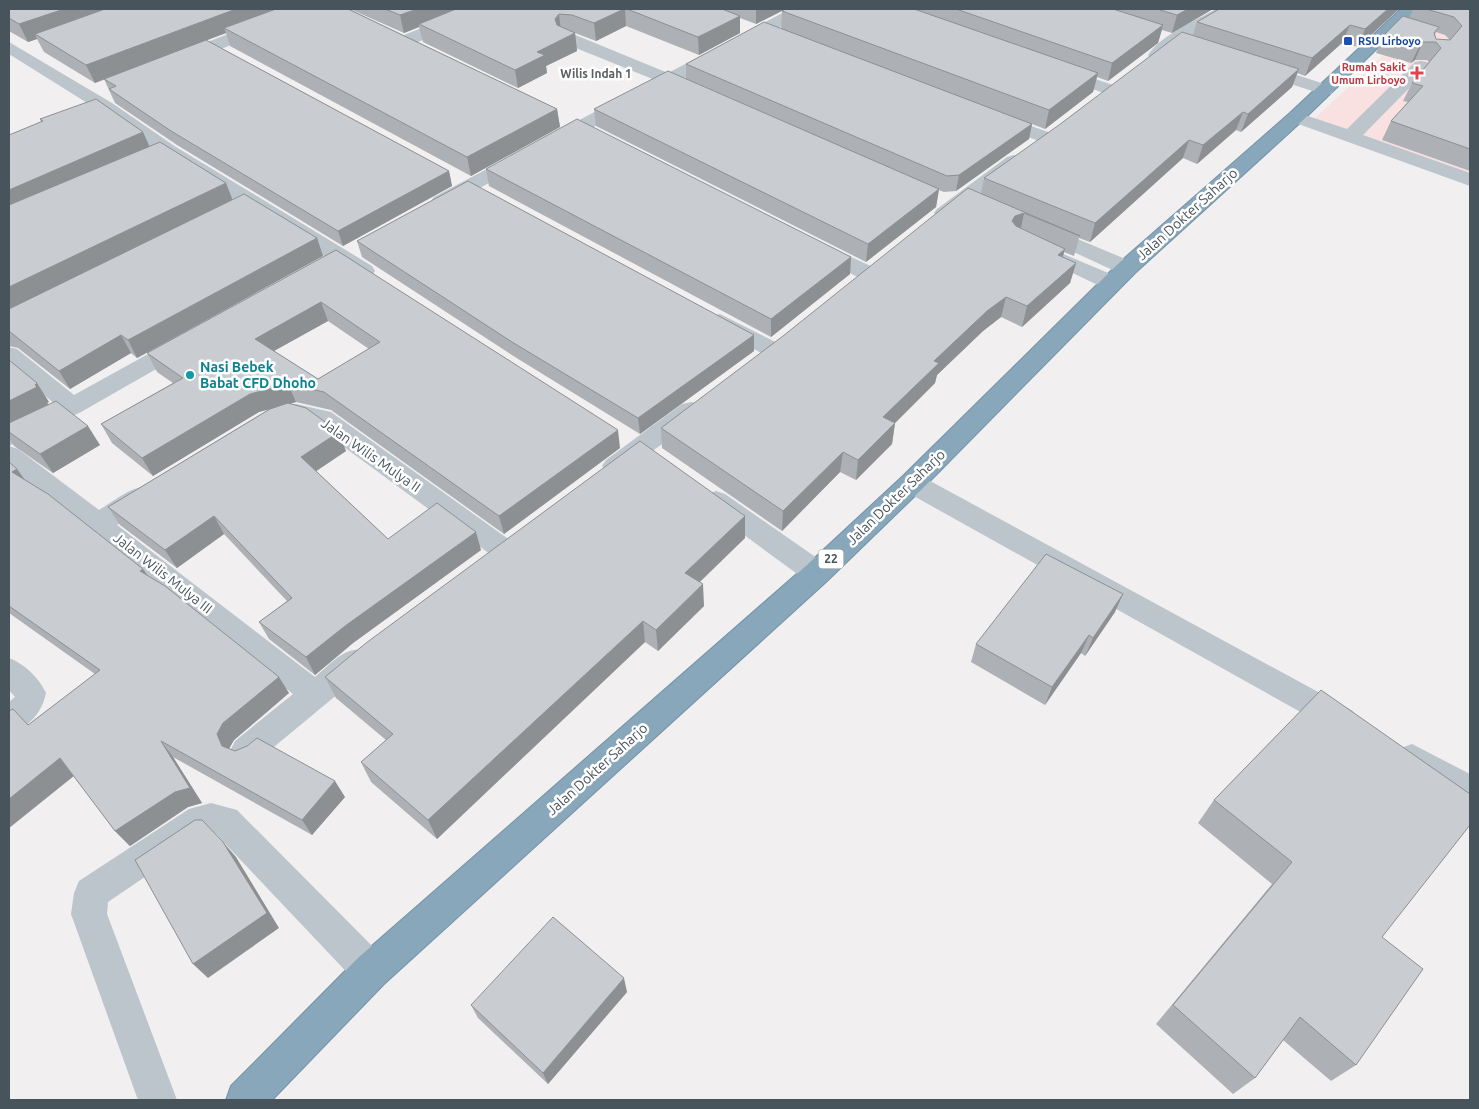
<svg xmlns="http://www.w3.org/2000/svg" width="1479" height="1109" font-family="Ubuntu,sans-serif">
	<style>
		.medical { fill: #fae1e1 }
		.lines { fill: none; stroke-linecap: round; stroke-linejoin: round }
		.highway-casing { stroke: #7492a7; stroke-width: 2 }
		.minor { fill: #bbc5cb; fill-rule: evenodd }
		.highway { fill: #89a7bb; fill-rule: evenodd }
		.wall { fill: #adb0b4; fill-rule: evenodd }
		.shaded-wall { fill: #8d9092 }
		.building { fill: #c9cdd1; stroke: #8d9092; fill-rule: evenodd }
		.transit-dot { fill: #1a4fb4; stroke: #fff; stroke-width: 2 }
		.health-dot { fill: #e0444e; stroke: #fff; stroke-width: 2 }
		.culture-dot { fill: #0f9aa8; stroke: #fff; stroke-width: 2 }
		.labels { text-anchor: middle; stroke-width: 5; stroke-linejoin: round; paint-order: stroke }
		.far-transit-label { font-size: 11px; font-weight: bold; fill: #164399; stroke: #fff; text-anchor: start }
		.far-health-label { font-size: 11px; font-weight: bold; fill: #be3a42; stroke: #fff; text-anchor: end }
		.far-neighbourhood-label { font-size: 12px; font-weight: bold; fill: #5c6064; stroke: #fff }
		.shield { fill: #fff; stroke: #7f878c; stroke-width: 1 }
		.shield-label { font-size: 12px; font-weight: bold; fill: #48545b }
		.street-label { font-size: 14px; fill: #48545b; stroke: #fff }
		.culture-label { font-size: 14px; font-weight: bold; fill: #0d838f; stroke: #fff; text-anchor: start }
	</style>
	<rect width="100%" height="100%" fill="#f1efef"/>
	<path class="medical" d="M 1427,15 L 1470,27 L 1470,175 L 1313,120 Z"/>
	<g class="lines">
		<g class="highway-casing">
			<path id="highway" d="M 1401,9 L 1418,9 L 1302,121 L 1135,273 L 921,490 L 827,581 L 384,984 L 272,1100 L 226,1100 L 231,1086 L 358,958 L 807,565 L 903,476 L 1119,263 L 1290,113 Z"/>
		</g>
		<g class="minor">
			<path d="M 293,9 L 315,9 L 313,12 L 186,63 L 174,63 L 172,59 L 174,55 Z"/>
			<path d="M 469,9 L 490,9 L 488,12 L 411,45 L 399,45 L 397,41 L 399,37 Z"/>
			<path d="M 790,9 L 810,9 L 808,12 L 683,79 L 688,84 L 685,88 L 679,89 L 670,86 L 448,205 L 441,207 L 434,205 L 431,201 L 434,197 L 655,80 L 561,42 L 559,38 L 561,34 L 573,34 L 668,73 Z"/>
			<path d="M 1216,9 L 1235,9 L 1181,44 L 1162,59 L 1150,59 L 1148,55 C 1162,34 1195,21 1216,9 Z"/>
			<path d="M 9,42 L 112,103 L 176,147 L 372,266 L 375,271 L 372,276 L 364,277 L 356,276 L 162,155 L 100,111 L 9,54 Z"/>
			<path d="M 1421,61 L 1427,62 L 1430,66 L 1427,70 L 1363,135 L 1470,173 L 1470,186 L 1290,121 L 1287,117 L 1290,113 L 1296,112 L 1347,129 L 1415,62 Z"/>
			<path d="M 1259,63 L 1331,86 L 1334,90 L 1331,94 L 1325,95 L 1253,72 L 1250,68 L 1253,64 Z"/>
			<path d="M 1060,67 L 1116,86 L 1119,90 L 1116,94 L 1110,95 L 1054,76 L 1051,72 L 1054,68 Z"/>
			<path d="M 997,114 L 1054,134 L 1056,138 L 1054,142 L 1047,144 L 991,123 L 988,119 L 991,115 Z"/>
			<path d="M 1014,155 L 1021,157 L 1024,161 L 1021,165 L 951,217 L 944,219 L 937,217 L 934,213 L 937,209 L 1007,157 Z"/>
			<path d="M 1044,225 L 1135,263 L 1138,268 L 1135,273 L 1127,274 L 1119,273 L 1037,235 L 1034,231 L 1037,227 Z"/>
			<path d="M 817,241 L 877,269 L 880,274 L 877,279 L 869,280 L 861,279 L 810,251 L 807,247 L 810,243 Z"/>
			<path d="M 1042,245 L 1120,278 L 1123,283 L 1120,288 L 1112,290 L 1104,288 L 1035,255 L 1031,251 L 1035,247 Z"/>
			<path d="M 720,314 L 781,345 L 785,350 L 781,355 L 773,357 L 765,355 L 712,326 L 709,321 L 712,316 Z"/>
			<path d="M 185,336 L 193,338 L 197,343 L 193,348 L 81,412 L 9,446 L 9,427 L 55,404 L 9,366 L 9,347 L 17,349 L 74,395 L 177,338 Z"/>
			<path d="M 691,402 L 700,404 L 703,410 L 700,416 L 624,472 L 615,475 L 606,472 L 602,466 L 606,460 L 682,404 Z"/>
			<path d="M 296,404 L 331,412 L 514,543 L 518,550 L 514,557 L 504,560 L 494,557 L 314,425 L 296,420 L 283,424 L 274,422 L 271,416 L 274,410 Z"/>
			<path d="M 9,446 L 18,449 L 99,510 C 115,501 135,482 154,488 L 158,495 L 154,502 L 117,525 L 315,677 C 331,664 346,644 368,651 L 372,660 L 368,669 L 257,761 L 246,765 L 235,761 L 230,751 L 235,741 L 293,694 L 9,468 Z"/>
			<path d="M 912,474 L 921,476 L 1353,711 L 1358,720 L 1353,729 L 1342,733 L 1331,729 L 903,490 L 899,483 L 903,476 Z"/>
			<path d="M 716,491 L 725,494 L 827,565 L 831,573 L 827,581 L 817,584 L 807,581 L 707,508 L 703,501 L 707,494 Z"/>
			<path d="M 9,658 C 25,664 39,678 46,693 C 42,713 28,728 9,734 L 9,702 L 15,697 L 9,690 Z"/>
			<path d="M 1412,744 L 1470,774 L 1470,805 L 1401,768 L 1396,758 L 1401,748 Z"/>
			<path d="M 211,803 L 237,810 L 384,958 L 389,971 L 384,984 L 371,989 L 358,984 L 216,834 L 208,834 L 108,902 L 107,914 L 177,1100 L 138,1100 L 71,914 L 74,893 L 79,881 L 189,809 Z"/>
		</g>
		<use href="#highway" class="highway"/>
	</g>
	<g class="wall">
		<path d="M 9,9 L 349,9 L 557,109 L 560,127 L 471,176 L 230,46 L 226,33 L 206,40 L 449,171 L 452,186 L 343,246 L 177,145 L 115,103 L 104,79 L 95,83 L 44,52 L 37,39 L 28,42 L 9,31 Z"/>
		<path d="M 350,9 L 1213,9 L 1172,33 L 1162,30 L 1158,43 L 1108,81 L 1097,77 L 1093,92 L 1045,129 L 1032,124 L 1029,139 L 956,191 L 944,192 L 939,190 L 936,207 L 866,262 L 596,126 L 594,109 L 790,124 L 686,79 L 686,64 L 781,29 L 782,11 L 785,9 L 756,24 L 740,18 L 740,33 L 699,55 L 626,26 L 596,41 L 575,33 L 577,51 L 546,66 L 547,73 L 518,88 L 423,42 L 419,27 L 404,33 Z"/>
		<path d="M 1219,9 L 1399,9 L 1358,47 L 1342,43 L 1305,76 L 1297,73 L 1292,87 L 1241,132 L 1236,130 L 1197,164 L 1183,158 L 1090,242 L 1079,238 L 1074,256 L 1064,252 L 1063,257 L 1076,263 L 1070,283 L 1022,327 L 1001,317 L 983,331 L 937,375 L 935,383 L 895,423 L 892,444 L 856,480 L 840,472 L 782,531 L 662,448 L 661,428 L 981,194 L 984,178 L 1193,35 L 1197,22 Z"/>
		<path d="M 1413,9 L 1470,9 L 1470,171 L 1382,140 L 1391,121 L 1408,102 L 1403,101 L 1412,83 L 1429,62 L 1427,60 L 1415,60 L 1411,63 L 1376,53 L 1384,35 L 1409,18 ZM 1436,32 L 1445,35 L 1450,40 L 1436,39 L 1435,35 Z"/>
		<path d="M 40,119 L 143,132 L 150,147 L 233,200 L 317,238 L 323,256 L 137,358 L 131,353 L 70,389 L 18,348 L 9,346 L 9,135 L 41,122 Z"/>
		<path d="M 486,169 L 851,257 L 850,274 L 771,337 L 489,186 Z"/>
		<path d="M 357,241 L 754,335 L 754,351 L 640,434 L 515,357 L 362,257 Z"/>
		<path d="M 336,250 L 620,448 L 504,534 L 331,410 L 296,402 L 290,404 L 346,451 L 316,471 L 388,539 L 481,550 L 353,643 L 315,675 L 269,639 L 259,622 L 287,601 L 224,534 L 177,568 L 120,525 L 108,507 L 269,409 L 259,412 L 153,476 L 112,443 L 101,424 L 173,383 L 157,372 L 147,353 ZM 328,321 L 369,349 L 318,379 L 274,351 Z"/>
		<path d="M 9,360 L 49,402 L 47,403 L 48,404 L 100,445 L 53,473 L 14,446 L 9,438 Z"/>
		<path d="M 9,462 L 25,480 L 147,575 L 289,693 L 234,740 L 229,749 L 345,797 L 312,835 L 173,757 L 202,803 L 188,807 L 130,846 L 115,831 L 74,776 L 9,828 L 9,711 L 28,725 L 95,674 L 9,613 Z"/>
		<path d="M 745,516 L 745,538 L 700,582 L 704,606 L 658,651 L 645,642 L 437,839 L 371,782 L 361,762 L 386,740 L 336,698 L 325,677 Z"/>
		<path d="M 1115,612 L 1085,656 L 1081,653 L 1045,705 L 971,662 L 976,644 Z"/>
		<path d="M 1321,690 L 1356,1065 L 1331,1081 L 1283,1040 L 1255,1078 L 1233,1094 L 1156,1024 L 1272,884 L 1198,823 L 1214,800 Z"/>
		<path d="M 627,992 L 548,1084 L 478,1018 L 471,1005 Z"/>
	</g>
	<g class="shaded-wall">
		<path d="M 64,9 L 121,9 L 35,34 L 37,39 L 28,42 L 19,24 Z"/>
		<path d="M 236,9 L 288,9 L 224,28 L 226,33 L 95,83 L 86,65 Z"/>
		<path d="M 417,9 L 465,9 L 419,24 L 419,27 L 404,33 L 400,15 Z"/>
		<path d="M 624,9 L 625,9 L 626,26 L 596,41 L 594,23 Z"/>
		<path d="M 756,9 L 786,9 L 756,24 Z"/>
		<path d="M 1188,9 L 1213,9 L 1172,33 L 1177,15 Z"/>
		<path d="M 1388,9 L 1399,9 L 1358,47 L 1365,29 Z"/>
		<path d="M 559,14 L 561,32 L 557,37 L 555,19 Z"/>
		<path d="M 740,16 L 740,33 L 699,55 L 698,37 Z"/>
		<path d="M 1163,25 L 1158,43 L 1108,81 L 1112,63 Z"/>
		<path d="M 1350,25 L 1342,43 L 1305,76 L 1312,58 Z"/>
		<path d="M 575,33 L 577,51 L 546,66 L 547,73 L 518,88 L 515,70 L 537,52 Z"/>
		<path d="M 1423,42 L 1415,60 L 1411,63 L 1420,45 Z"/>
		<path d="M 1299,69 L 1292,87 L 1241,132 L 1248,114 Z"/>
		<path d="M 1098,73 L 1093,92 L 1045,129 L 1049,110 Z"/>
		<path d="M 557,109 L 560,127 L 471,176 L 467,157 Z"/>
		<path d="M 1243,112 L 1236,130 L 1197,164 L 1203,145 Z"/>
		<path d="M 1032,124 L 1029,139 L 956,191 L 959,175 Z"/>
		<path d="M 143,132 L 151,150 L 9,212 L 9,190 Z"/>
		<path d="M 1189,140 L 1183,158 L 1090,242 L 1095,223 Z"/>
		<path d="M 449,171 L 452,186 L 343,246 L 338,231 Z"/>
		<path d="M 226,183 L 233,201 L 9,311 L 9,287 Z"/>
		<path d="M 939,189 L 936,207 L 866,262 L 868,244 Z"/>
		<path d="M 1024,213 L 1020,233 L 1012,221 L 1015,216 Z"/>
		<path d="M 317,238 L 323,256 L 137,358 L 128,340 Z"/>
		<path d="M 1065,249 L 1059,269 L 1058,255 Z"/>
		<path d="M 851,257 L 850,274 L 771,337 L 771,319 Z"/>
		<path d="M 1076,263 L 1070,283 L 1022,327 L 1027,306 Z"/>
		<path d="M 1006,297 L 1001,317 L 983,331 L 937,375 L 935,383 L 880,438 L 883,417 L 934,361 L 987,311 Z"/>
		<path d="M 321,302 L 328,321 L 263,357 L 255,339 Z"/>
		<path d="M 121,335 L 131,353 L 70,389 L 59,371 Z"/>
		<path d="M 754,335 L 754,351 L 640,434 L 638,418 Z"/>
		<path d="M 37,383 L 49,402 L 47,403 L 49,405 L 9,425 L 9,401 Z"/>
		<path d="M 288,384 L 296,402 L 259,412 L 153,476 L 142,458 L 250,394 Z"/>
		<path d="M 895,423 L 892,444 L 856,480 L 858,460 Z"/>
		<path d="M 88,426 L 100,445 L 53,473 L 40,454 Z"/>
		<path d="M 618,430 L 620,448 L 504,534 L 499,516 Z"/>
		<path d="M 339,432 L 346,451 L 309,476 L 301,457 Z"/>
		<path d="M 843,452 L 840,472 L 782,531 L 783,511 Z"/>
		<path d="M 17,469 L 30,487 L 12,472 Z"/>
		<path d="M 214,516 L 224,534 L 177,568 L 165,550 Z"/>
		<path d="M 745,516 L 745,538 L 686,595 L 685,573 Z"/>
		<path d="M 476,532 L 481,550 L 353,643 L 315,675 L 306,657 L 345,626 Z"/>
		<path d="M 143,569 L 155,586 L 140,571 Z"/>
		<path d="M 703,584 L 704,606 L 658,651 L 656,630 Z"/>
		<path d="M 1123,594 L 1115,612 L 1085,656 L 1093,638 Z"/>
		<path d="M 643,621 L 645,642 L 437,839 L 428,820 Z"/>
		<path d="M 1089,635 L 1081,653 L 1045,705 L 1052,687 Z"/>
		<path d="M 279,677 L 289,693 L 234,740 L 228,750 L 222,746 L 217,734 L 223,723 Z"/>
		<path d="M 161,741 L 173,757 L 202,803 L 188,807 L 130,846 L 115,831 Z"/>
		<path d="M 60,758 L 76,774 L 9,828 L 9,799 Z"/>
		<path d="M 335,781 L 345,797 L 312,835 L 302,820 Z"/>
		<path d="M 223,842 L 236,857 L 279,928 L 208,978 L 193,964 Z"/>
		<path d="M 624,978 L 627,992 L 548,1084 L 543,1073 Z"/>
	</g>
	<g class="building">
		<path d="M 9,9 L 64,9 L 19,24 L 9,18 Z"/>
		<path d="M 105,9 L 236,9 L 86,65 L 35,34 Z"/>
		<path d="M 276,9 L 348,9 L 557,109 L 467,157 L 224,28 Z"/>
		<path d="M 385,9 L 417,9 L 400,15 Z"/>
		<path d="M 456,9 L 624,9 L 594,23 L 572,15 L 559,14 L 555,19 L 557,25 L 575,33 L 537,52 L 545,55 L 515,70 L 419,24 Z"/>
		<path d="M 627,9 L 722,9 L 740,16 L 698,37 Z"/>
		<path d="M 786,9 L 914,9 L 1098,73 L 1049,110 L 782,11 Z"/>
		<path d="M 956,9 L 1113,9 L 1163,25 L 1112,63 Z"/>
		<path d="M 1157,9 L 1188,9 L 1177,15 Z"/>
		<path d="M 1219,9 L 1388,9 L 1365,29 L 1350,25 L 1312,58 L 1197,22 Z"/>
		<path d="M 1426,9 L 1470,9 L 1470,149 L 1391,121 L 1423,86 L 1412,83 L 1441,48 L 1436,42 L 1423,42 L 1420,45 L 1384,35 L 1403,16 L 1439,27 L 1434,33 L 1436,39 L 1450,40 L 1462,26 L 1454,17 Z"/>
		<path d="M 764,22 L 1032,124 L 959,175 L 947,176 L 686,64 Z"/>
		<path d="M 1182,32 L 1299,69 L 1248,114 L 1243,112 L 1203,145 L 1189,140 L 1095,223 L 984,178 L 1059,125 Z"/>
		<path d="M 206,40 L 449,171 L 338,231 L 171,131 L 109,89 L 116,86 L 104,79 Z"/>
		<path d="M 668,71 L 939,189 L 868,244 L 594,109 Z"/>
		<path d="M 96,99 L 143,132 L 9,190 L 9,135 L 43,121 L 40,119 Z"/>
		<path d="M 577,119 L 851,257 L 771,319 L 486,169 Z"/>
		<path d="M 160,142 L 226,183 L 9,287 L 9,205 Z"/>
		<path d="M 468,181 L 754,335 L 638,418 L 512,342 L 357,241 Z"/>
		<path d="M 968,188 L 1080,236 L 1024,213 L 1015,216 L 1012,221 L 1016,226 L 1065,249 L 1058,255 L 1076,263 L 1027,306 L 1006,297 L 987,311 L 934,361 L 939,363 L 883,417 L 895,423 L 858,460 L 843,452 L 783,511 L 661,428 L 783,336 Z"/>
		<path d="M 244,194 L 317,238 L 128,340 L 121,335 L 59,371 L 9,331 L 9,309 Z"/>
		<path d="M 336,250 L 618,430 L 499,516 L 324,392 L 288,384 L 250,394 L 142,458 L 101,424 L 183,378 L 147,353 ZM 321,302 L 380,342 L 318,379 L 255,339 Z"/>
		<path d="M 9,360 L 37,383 L 35,385 L 37,387 L 9,401 Z"/>
		<path d="M 56,401 L 88,426 L 40,454 L 9,432 L 9,423 Z"/>
		<path d="M 288,403 L 306,408 L 339,432 L 301,457 L 388,539 L 437,503 L 476,532 L 345,626 L 306,657 L 259,622 L 292,598 L 214,516 L 165,550 L 108,507 L 270,409 Z"/>
		<path d="M 640,441 L 745,516 L 685,573 L 703,584 L 656,630 L 643,621 L 428,820 L 361,762 L 393,734 L 325,677 L 366,643 Z"/>
		<path d="M 9,462 L 17,469 L 12,472 L 48,494 L 143,569 L 140,571 L 165,586 L 279,677 L 223,723 L 217,734 L 222,746 L 235,751 L 247,746 L 257,738 L 335,781 L 302,820 L 161,741 L 190,788 L 175,792 L 115,831 L 60,758 L 9,799 L 9,711 L 13,709 L 28,725 L 100,670 L 9,606 Z"/>
		<path d="M 1046,554 L 1123,594 L 1093,638 L 1089,635 L 1052,687 L 976,644 Z"/>
		<path d="M 1321,690 L 1470,794 L 1470,825 L 1382,937 L 1423,969 L 1356,1065 L 1300,1017 L 1255,1078 L 1173,1005 L 1292,862 L 1214,800 Z"/>
		<path d="M 195,820 L 202,820 L 223,842 L 267,913 L 193,964 L 135,860 Z"/>
		<path d="M 553,917 L 624,978 L 543,1073 L 471,1005 Z"/>
	</g>
	<rect class="transit-dot" x="1343" y="36" width="10" height="10" rx="2.5"/>
	<path class="health-dot" d="M1414.5 65.5h5v5h5v5h-5v5h-5v-5h-5v-5h5z"/>
	<circle class="culture-dot" cx="190" cy="375" r="5"/>
	<g class="labels">
		<g class="far-transit-label">
			<text x="1358" y="45">RSU Lirboyo</text>
		</g>
		<g class="far-health-label">
			<text x="1406" y="71">Rumah Sakit<tspan x="1406" dy="13">Umum Lirboyo</tspan></text>
		</g>
		<g class="far-neighbourhood-label">
			<text x="596" y="78">Wilis Indah 1</text>
		</g>
		<rect class="shield" x="818.5" y="549.5" width="25" height="19" rx="4"/>
		<g class="shield-label">
			<text x="831" y="563">22</text>
		</g>
		<g class="street-label">
			<text transform="translate(1187 214) rotate(-42)" y="5">Jalan Dokter Saharjo</text>
			<text transform="translate(371 455) rotate(35)" y="5">Jalan Wilis Mulya II</text>
			<text transform="translate(896 497) rotate(-44)" y="5">Jalan Dokter Saharjo</text>
			<text transform="translate(163 573) rotate(38)" y="5">Jalan Wilis Mulya III</text>
			<text transform="translate(597 769) rotate(-42)" y="5">Jalan Dokter Saharjo</text>
		</g>
		<g class="culture-label">
			<text x="200" y="372">Nasi Bebek<tspan x="200" dy="16">Babat CFD Dhoho</tspan></text>
		</g>
	</g>
	<rect width="1479" height="1109" fill="none" stroke="#48545b" stroke-width="20"/>
</svg>
